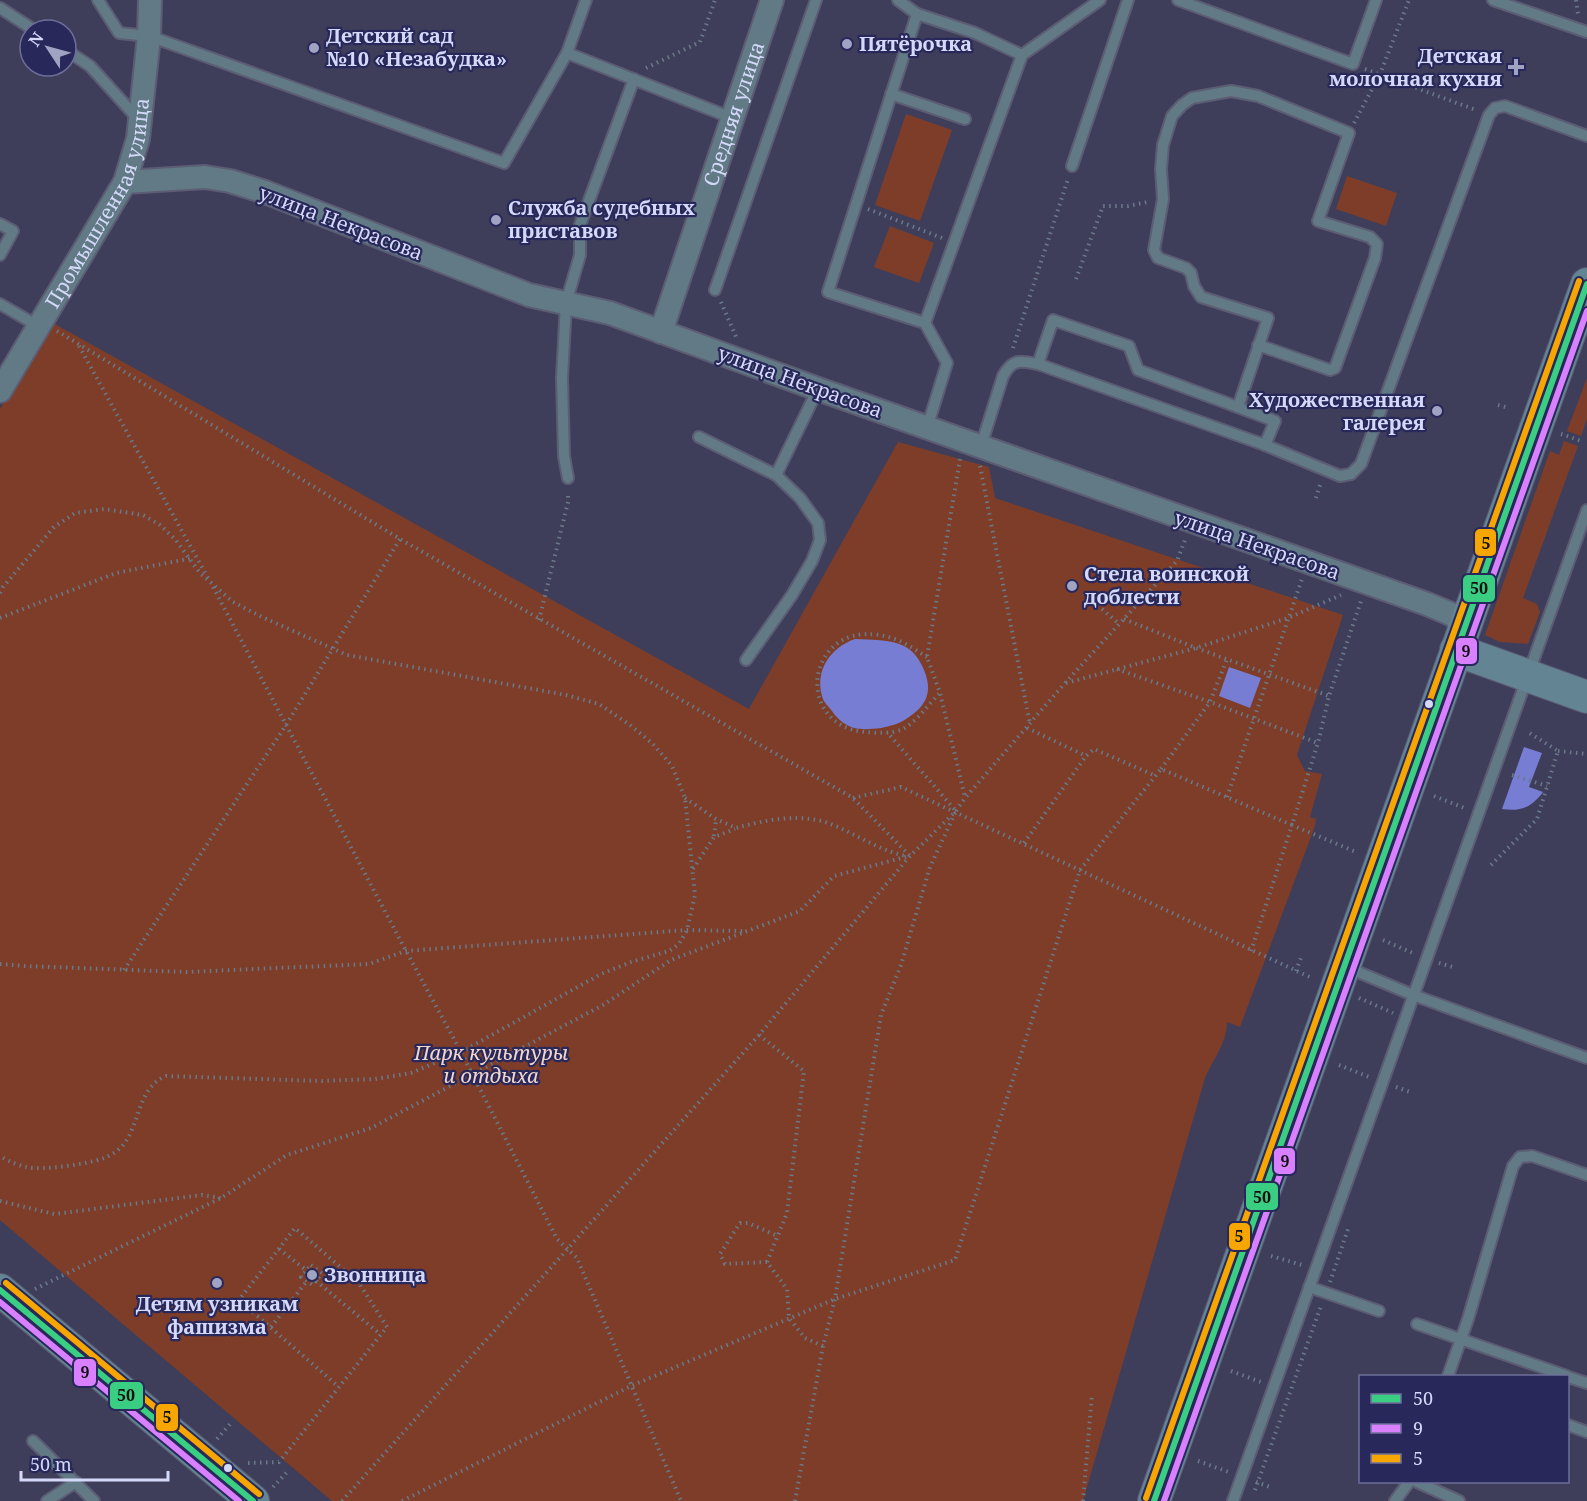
<svg xmlns="http://www.w3.org/2000/svg" width="1587" height="1501" font-family="'Noto Serif',serif">
	<style>
		.green { fill: #7e3d29 }
		.water { fill: #787dd4 }
		.lines { fill: none; stroke-linecap: round; stroke-linejoin: round }
		.lane-casing { stroke: #5c5c74; stroke-width: 14 }
		.street-casing { stroke: #5c5c74; stroke-width: 26 }
		.secondary-casing { stroke: #5c5c74; stroke-width: 34 }
		.path { stroke: #6a7a88; stroke-width: 4; stroke-dasharray: 1.5 4.5; stroke-linecap: butt }
		.lane { stroke: #617a85; stroke-width: 10 }
		.street { stroke: #617a85; stroke-width: 22 }
		.secondary { stroke: #638593; stroke-width: 32 }
		.bus-1-casing { stroke: #28285a; stroke-width: 10 }
		.bus-2-casing { stroke: #28285a; stroke-width: 10 }
		.bus-3-casing { stroke: #28285a; stroke-width: 10 }
		.bus-1 { stroke: #3ace82; stroke-width: 6 }
		.bus-2 { stroke: #d880ff; stroke-width: 6 }
		.bus-3 { stroke: #f7a600; stroke-width: 6 }
		.poi-dot { fill: #a0a3c1; stroke: #28285a; stroke-width: 2 }
		.bus-dot { fill: #d5d9f9; stroke: #28285a; stroke-width: 2 }
		.labels { text-anchor: middle; stroke-width: 4.5; stroke-linejoin: round; paint-order: stroke }
		.poi-label { font-size: 20px; font-weight: bold; fill: #d5d9f9; stroke: #28285a; text-anchor: start }
		.street-label { font-size: 20px; fill: #d5d9f9; stroke: #28285a }
		.park-label { font-size: 20px; font-style: italic; fill: #f2d7cd; stroke: #28285a }
		.line-badge { stroke: #28285a; stroke-width: 2 }
		.pale-badge-label { font-size: 16px; text-anchor: middle; font-weight: bold; fill: #111 }
	</style>
	<rect width="100%" height="100%" fill="#3e3e5a"/>
	<g class="green">
		<path d="M 906,114 L 952,130 L 920,221 L 875,205 Z"/>
		<path d="M 1347,176 L 1397,193 L 1386,226 L 1336,209 Z"/>
		<path d="M 890,226 L 934,243 L 919,283 L 874,267 Z"/>
		<path d="M 51,322 L 749,709 L 898,442 L 989,467 L 995,498 L 1343,615 L 1297,755 L 1305,771 L 1322,774 L 1310,817 L 1316,819 L 1315,826 L 1240,1027 L 1227,1022 C 1227,1043 1213,1059 1205,1078 L 1083,1501 L 332,1501 L 0,1220 L 0,409 Z"/>
		<path d="M 1587,378 L 1587,419 L 1581,436 L 1567,431 Z"/>
		<path d="M 1564,441 L 1578,446 L 1523,598 L 1537,604 L 1540,612 L 1528,644 L 1500,642 L 1485,635 L 1550,451 L 1559,455 Z"/>
	</g>
	<g class="water">
		<path d="M 855,639 C 870,640 890,639 904,646 C 915,652 919,659 924,670 C 933,692 927,706 906,719 C 899,724 890,726 881,728 C 872,729 862,730 854,728 C 845,725 837,719 832,711 C 829,707 823,702 822,696 C 815,670 830,648 855,639 Z"/>
		<path d="M 1229,667 L 1261,678 L 1250,708 L 1219,696 Z"/>
		<path d="M 1524,747 L 1542,753 L 1529,787 L 1543,792 C 1532,807 1521,812 1502,809 Z"/>
	</g>
	<g class="lines">
		<g class="lane-casing">
			<g id="lane">
				<path d="M 98,0 L 119,33 L 149,36 L 504,163 L 567,53 L 586,0"/>
				<path d="M 898,0 L 917,14 L 828,292 L 925,323 L 947,363 L 927,428"/>
				<path d="M 1178,0 L 1353,64 L 1376,0"/>
				<path d="M 1493,0 L 1587,32"/>
				<path d="M 0,8 L 34,30"/>
				<path d="M 917,14 L 975,33 L 1022,55"/>
				<path d="M 66,50 L 90,66 L 139,120"/>
				<path d="M 567,53 L 732,118"/>
				<path d="M 891,94 L 965,119"/>
				<path d="M 1072,166 L 1128,0"/>
				<path d="M 0,224 L 13,231 L 0,255"/>
				<path d="M 715,290 L 816,0"/>
				<path d="M 0,304 L 38,326"/>
				<path d="M 925,323 L 1022,55 L 1100,0"/>
				<path d="M 1038,364 L 1053,320 L 1129,346 L 1138,370 L 1275,421 L 1265,445"/>
				<path d="M 1238,407 L 1268,318 L 1201,297 L 1194,286 L 1191,273 L 1186,268 L 1158,258 L 1154,250 L 1163,199 L 1161,169 L 1163,145 L 1172,116 L 1182,105 L 1192,98 L 1231,91 L 1258,96 L 1349,133 L 1318,221 L 1370,237 L 1377,244 L 1375,258 L 1335,368 L 1330,370 L 1258,345"/>
				<path d="M 699,437 L 776,475 L 800,498 L 818,523 L 820,540 L 812,561 L 792,595 L 746,660"/>
				<path d="M 981,446 L 1003,376 C 1013,358 1020,361 1038,364 L 1265,445 L 1340,476 L 1351,474 L 1361,464 L 1489,115 L 1495,108 L 1505,106 L 1587,136"/>
				<path d="M 776,475 L 818,389"/>
				<path d="M 568,478 L 564,456 L 562,378 L 566,303 L 580,255 L 580,225 L 634,79"/>
				<path d="M 1346,967 L 1413,995 L 1587,1058"/>
				<path d="M 1309,1287 L 1379,1311"/>
				<path d="M 1417,1324 L 1567,1376"/>
				<path d="M 1448,1376 L 1468,1319 L 1513,1166 L 1520,1157 L 1532,1156 L 1587,1175"/>
				<path d="M 1568,1377 L 1587,1383"/>
				<path d="M 1568,1425 L 1587,1432"/>
				<path d="M 33,1441 L 94,1501"/>
				<path d="M 1417,1482 L 1459,1501"/>
				<path d="M 47,1501 L 76,1482"/>
				<path d="M 1233,1501 L 1587,510"/>
				<path d="M 1395,1501 L 1409,1482"/>
			</g>
		</g>
		<g class="street-casing">
			<g id="street">
				<path d="M 125,182 L 205,177 L 230,181 L 265,192 L 529,295 L 610,313 L 818,389 L 1427,604 L 1451,614 L 1466,625"/>
				<path id="s1" d="M 661,332 L 772,0"/>
				<path id="s2" d="M 0,391 L 125,182 L 138,139 L 149,36 L 150,0"/>
			</g>
		</g>
		<g class="secondary-casing">
			<g id="secondary">
				<path d="M 1456,650 L 1587,697"/>
				<path d="M 0,1290 L 253,1501"/>
				<path d="M 1154,1501 L 1587,284"/>
			</g>
		</g>
		<g class="path">
			<path d="M 1576,0 L 1578,14"/>
			<path d="M 646,68 L 700,42 L 715,0"/>
			<path d="M 1365,69 L 1476,110"/>
			<path d="M 1354,123 L 1380,74 L 1409,0"/>
			<path d="M 868,209 L 942,238"/>
			<path d="M 1076,279 L 1103,206 L 1128,206 L 1148,202"/>
			<path d="M 721,302 L 737,339"/>
			<path d="M 57,331 L 400,539 L 853,798 L 910,856"/>
			<path d="M 79,346 L 208,578"/>
			<path d="M 1013,348 L 1068,179"/>
			<path d="M 1498,405 L 1509,408"/>
			<path d="M 1561,434 L 1581,441"/>
			<path d="M 960,459 L 927,657 L 940,693 L 965,797"/>
			<path d="M 980,466 L 1030,724"/>
			<path d="M 1316,498 L 1321,482"/>
			<path d="M 213,587 L 406,951 L 461,1052 L 557,1239 L 577,1258 L 681,1501"/>
			<path d="M 0,593 L 3,587 L 54,527 L 75,513 L 104,509 L 143,515 L 160,525 L 175,539 L 200,573 L 233,602 L 262,617 L 347,655 L 566,695 L 599,704 L 630,725 L 653,744 L 672,766 L 685,798 L 695,895 L 687,930 L 679,944 L 669,951 L 631,962 L 601,974 L 461,1052 L 411,1073 L 375,1079 L 322,1081 L 166,1076 C 139,1087 140,1120 126,1141 C 121,1149 112,1155 104,1158 C 88,1164 42,1171 26,1167 C 17,1165 8,1161 0,1156"/>
			<path d="M 1084,593 L 1119,624"/>
			<path d="M 0,618 L 116,573 L 193,558"/>
			<path d="M 1124,619 L 1196,648 L 1329,696"/>
			<path d="M 539,620 L 568,502 L 568,492"/>
			<path d="M 927,657 C 917,651 906,643 895,639 C 808,609 788,726 866,732 C 877,733 892,734 903,729 C 917,721 928,705 939,694"/>
			<path d="M 1117,669 L 1210,702 L 1318,743"/>
			<path d="M 1066,683 L 1196,648 L 1288,618 L 1341,595"/>
			<path d="M 1027,728 L 1086,756 L 1094,749 L 1156,776"/>
			<path d="M 1558,751 L 1587,754"/>
			<path d="M 1161,769 L 1210,702 L 1227,659"/>
			<path d="M 1512,775 L 1547,786"/>
			<path d="M 1434,796 L 1467,809"/>
			<path d="M 1227,797 L 1302,579"/>
			<path d="M 685,798 L 716,819 L 736,828 C 765,820 799,813 828,823 C 855,833 877,850 906,856"/>
			<path d="M 853,798 L 901,787 L 1312,978"/>
			<path d="M 714,836 L 716,820"/>
			<path d="M 1024,843 L 1086,756"/>
			<path d="M 1491,865 L 1537,819 L 1558,751 L 1528,732"/>
			<path d="M 693,869 L 714,837 L 735,829"/>
			<path d="M 1383,940 L 1415,954"/>
			<path d="M 1251,951 L 1292,825 L 1356,852"/>
			<path d="M 1439,963 L 1456,968"/>
			<path d="M 0,964 L 25,966 L 186,972 L 369,964 L 406,951 L 687,930 L 743,931"/>
			<path d="M 124,970 L 286,725 L 400,539"/>
			<path d="M 1296,971 L 1302,955"/>
			<path d="M 1359,998 L 1393,1013"/>
			<path d="M 759,1035 L 804,1071 L 787,1213 L 767,1262 L 787,1289 L 789,1318 L 805,1338 L 823,1346"/>
			<path d="M 1339,1065 L 1369,1077"/>
			<path d="M 1396,1087 L 1413,1093"/>
			<path d="M 0,1201 L 54,1214 L 202,1195 L 221,1198"/>
			<path d="M 279,1249 L 306,1270"/>
			<path d="M 1271,1256 L 1302,1265"/>
			<path d="M 767,1262 L 725,1264 L 720,1254 L 740,1223 L 748,1223 L 778,1236"/>
			<path d="M 311,1265 L 322,1273 L 313,1285 L 301,1277 Z"/>
			<path d="M 316,1281 L 380,1334"/>
			<path d="M 1330,1282 L 1348,1229"/>
			<path d="M 35,1289 L 221,1198 L 287,1155 L 371,1128 L 603,1005 L 671,960 L 800,911 L 834,876 L 909,856"/>
			<path d="M 271,1327 L 307,1281"/>
			<path d="M 1231,1371 L 1261,1382"/>
			<path d="M 217,1439 L 232,1422"/>
			<path d="M 1198,1461 L 1229,1472"/>
			<path d="M 248,1463 L 279,1462 L 387,1327 L 359,1283 L 295,1228 L 239,1300 L 339,1387"/>
			<path d="M 1256,1482 L 1273,1488"/>
			<path d="M 273,1487 L 289,1470"/>
			<path d="M 1255,1490 L 1321,1306"/>
			<path d="M 342,1501 L 759,1035 L 910,856 L 956,811 L 965,798 L 1065,683 L 1177,561 L 1185,540"/>
			<path d="M 402,1501 L 631,1386 L 835,1299 L 955,1260 L 1080,870 L 1161,769 L 1292,825 L 1318,743 L 1329,696 L 1361,601"/>
			<path d="M 795,1501 L 823,1346 L 835,1299 L 881,1015 L 901,965 L 930,867 L 956,811 L 887,732"/>
			<path d="M 1083,1501 L 1092,1394"/>
		</g>
		<use href="#lane" class="lane"/>
		<use href="#street" class="street"/>
		<use href="#secondary" class="secondary"/>
		<g class="bus-1-casing">
			<g id="bus-1">
				<path d="M 0,1290 L 253,1501"/>
				<path d="M 1154,1501 L 1587,284"/>
			</g>
		</g>
		<g class="bus-2-casing">
			<g id="bus-2">
				<path d="M 0,1302 L 239,1501"/>
				<path d="M 1164,1501 L 1587,311"/>
			</g>
		</g>
		<g class="bus-3-casing">
			<g id="bus-3">
				<path d="M 6,1283 L 259,1494"/>
				<path d="M 1146,1498 L 1579,281"/>
			</g>
		</g>
		<use href="#bus-1" class="bus-1"/>
		<use href="#bus-2" class="bus-2"/>
		<use href="#bus-3" class="bus-3"/>
	</g>
	<g class="poi-dot">
		<circle cx="847" cy="44" r="6"/>
		<circle cx="314" cy="48" r="6"/>
		<path d="M1513 58h6v6h6v6h-6v6h-6v-6h-6v-6h6z"/>
		<circle cx="496" cy="220" r="6"/>
		<circle cx="1437" cy="411" r="6"/>
		<circle cx="1072" cy="586" r="6"/>
		<circle cx="312" cy="1275" r="6"/>
		<circle cx="217" cy="1283" r="6"/>
	</g>
	<g class="bus-dot">
		<circle cx="1429" cy="704" r="5"/>
		<circle cx="228" cy="1468" r="5"/>
	</g>
	<g class="labels">
		<g class="poi-label">
			<text x="326" y="43">Детский сад<tspan x="326" dy="23">№10 «Незабудка»</tspan></text>
			<text x="859" y="51">Пятёрочка</text>
			<text x="1502" y="63" text-anchor="end">Детская<tspan x="1502" dy="23">молочная кухня</tspan></text>
			<text x="508" y="215">Служба судебных<tspan x="508" dy="23">приставов</tspan></text>
			<text x="1425" y="407" text-anchor="end">Художественная<tspan x="1425" dy="23">галерея</tspan></text>
			<text x="1084" y="581">Стела воинской<tspan x="1084" dy="23">доблести</tspan></text>
			<text x="324" y="1282">Звонница</text>
			<text x="217" y="1311" text-anchor="middle">Детям узникам<tspan x="217" dy="23">фашизма</tspan></text>
		</g>
		<g class="street-label">
			<text dy="7" stroke="none"><textPath href="#s1" startOffset="230">Средняя улица</textPath></text>
			<text dy="7" stroke="none"><textPath href="#s2" startOffset="214">Промышленная улица</textPath></text>
			<text transform="translate(341 223) rotate(21)" y="7">улица Некрасова</text>
			<text transform="translate(800 382) rotate(20)" y="7">улица Некрасова</text>
			<text transform="translate(1257 545) rotate(19)" y="7">улица Некрасова</text>
		</g>
		<g class="park-label">
			<text x="491" y="1060">Парк культуры<tspan x="491" dy="23">и отдыха</tspan></text>
		</g>
	</g>
	<g class="line-badge">
		<rect x="1474" y="528" width="23" height="29" rx="6" fill="#f7a600"/>
		<rect x="1462" y="574" width="34" height="29" rx="6" fill="#3ace82"/>
		<rect x="1455" y="637" width="23" height="28" rx="6" fill="#d880ff"/>
		<rect x="1273" y="1147" width="23" height="28" rx="6" fill="#d880ff"/>
		<rect x="1245" y="1182" width="34" height="29" rx="6" fill="#3ace82"/>
		<rect x="1228" y="1222" width="23" height="29" rx="6" fill="#f7a600"/>
		<rect x="73" y="1358" width="24" height="29" rx="6" fill="#d880ff"/>
		<rect x="109" y="1381" width="35" height="29" rx="6" fill="#3ace82"/>
		<rect x="155" y="1403" width="24" height="29" rx="6" fill="#f7a600"/>
	</g>
	<g class="pale-badge-label">
		<text x="1486" y="549">5</text>
		<text x="1479" y="594">50</text>
		<text x="1466" y="657">9</text>
		<text x="1285" y="1167">9</text>
		<text x="1262" y="1203">50</text>
		<text x="1239" y="1242">5</text>
		<text x="85" y="1378">9</text>
		<text x="126" y="1401">50</text>
		<text x="167" y="1423">5</text>
	</g>
	<rect x="1359" y="1375" width="210" height="108" fill="#28285a" stroke="#6d6f9a" stroke-width="1.5"/>
	<rect x="1371" y="1394" width="30" height="9" fill="#3ace82" stroke="#6d6f9a" stroke-width="1.5"/>
	<text x="1413" y="1405" font-size="18" fill="#d5d9f9">50</text>
	<rect x="1371" y="1424" width="30" height="9" fill="#d880ff" stroke="#6d6f9a" stroke-width="1.5"/>
	<text x="1413" y="1435" font-size="18" fill="#d5d9f9">9</text>
	<rect x="1371" y="1454" width="30" height="9" fill="#f7a600" stroke="#6d6f9a" stroke-width="1.5"/>
	<text x="1413" y="1465" font-size="18" fill="#d5d9f9">5</text>
	<g transform="translate(48 48) rotate(306)"><circle r="28" fill="#28285a" stroke="#6d6f9a" stroke-width="1.5"/>
	<path d="M0-4.5L10 22L0 15L-10 22Z" fill="#a0a3c1"/>
	<text y="-9" font-size="16" font-weight="bold" text-anchor="middle" fill="#d5d9f9">N</text>
	</g>
	<path d="M21 1471v9h147v-9" fill="none" stroke="#d5d9f9" stroke-width="3"/>
	<text x="30" y="1471" font-size="18" fill="#d5d9f9" stroke="#28285a" stroke-width="4.5" paint-order="stroke">50 m</text>
</svg>
